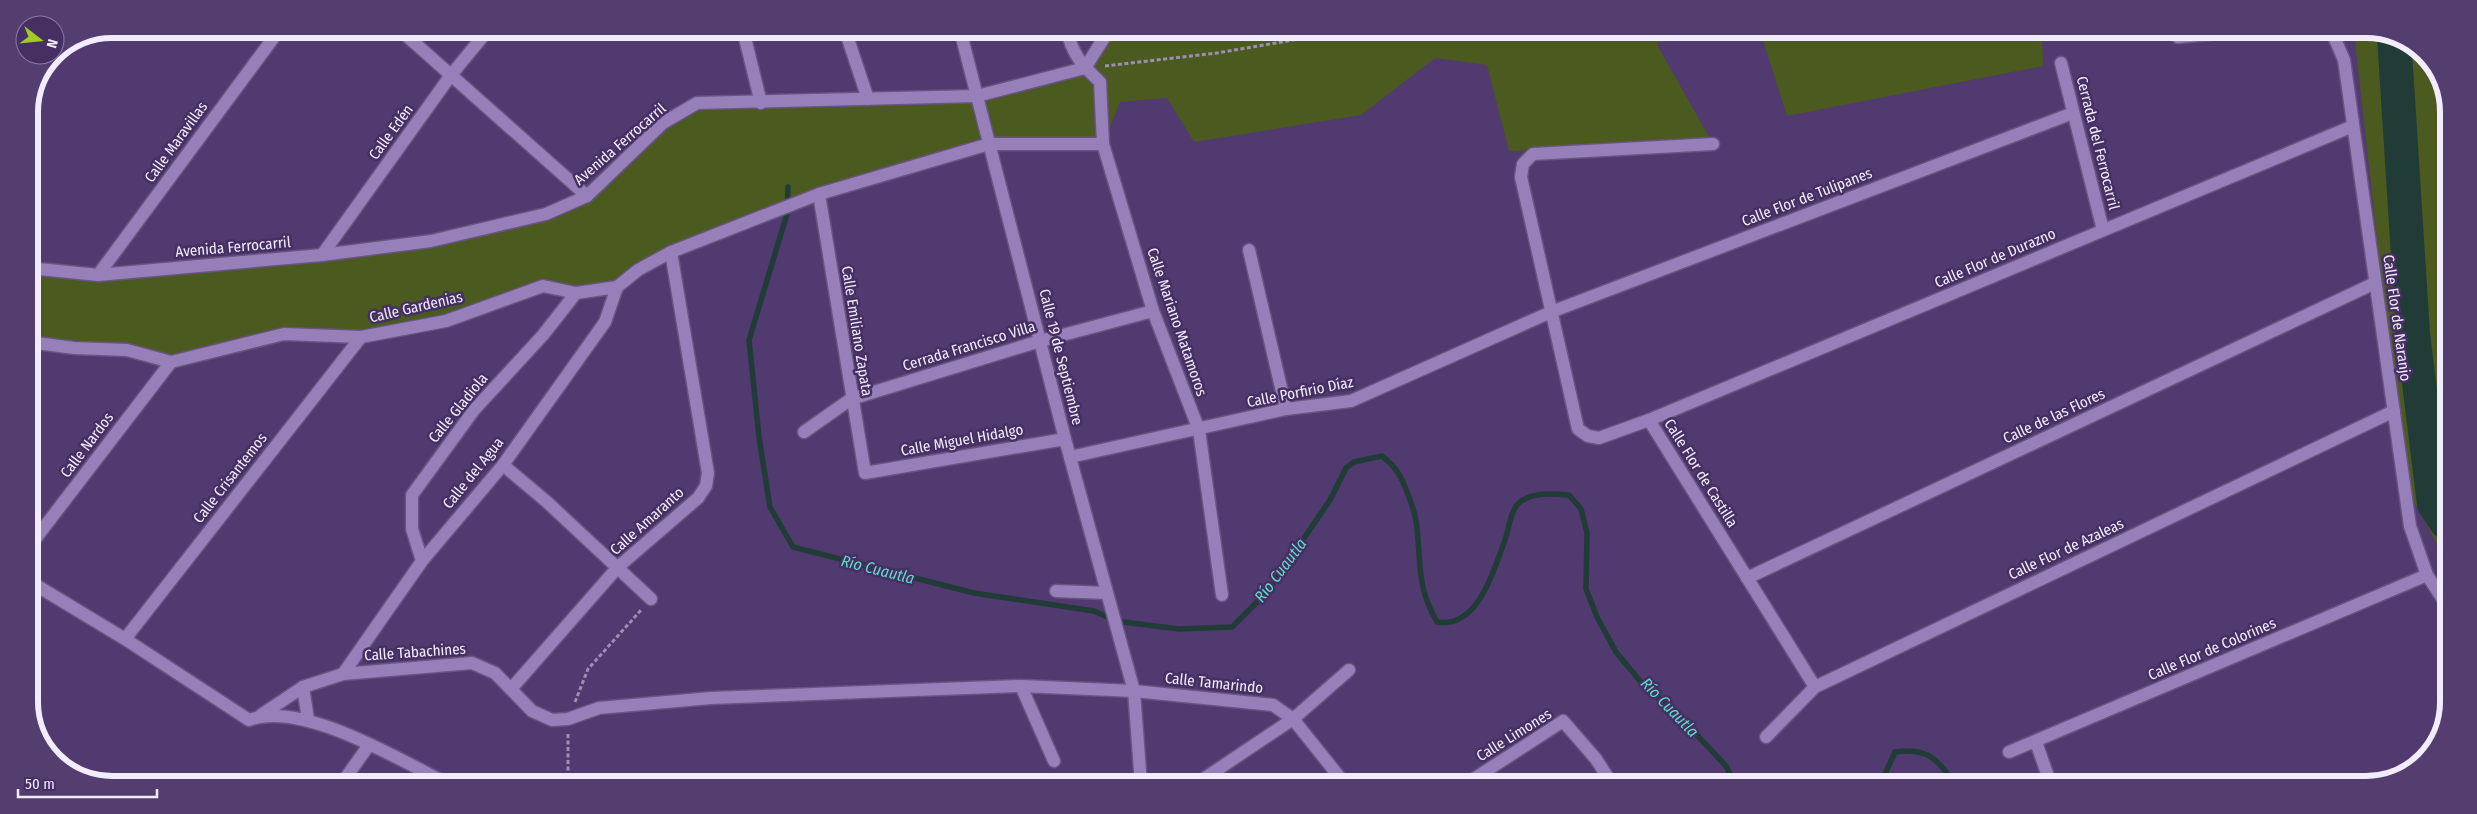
<svg xmlns="http://www.w3.org/2000/svg" width="2477" height="814" font-family="'Fira Sans Condensed',sans-serif">
	<style>
		.green { fill: #4b5a1e }
		.lines { fill: none; stroke-linecap: round; stroke-linejoin: round }
		.stream { stroke: #213b37; stroke-width: 5.5 }
		.river { stroke: #213b37; stroke-width: 34 }
		.street-casing { stroke: #67547f; stroke-width: 15 }
		.path { stroke: #9d8eb3; stroke-width: 3; stroke-dasharray: 4 2.5; stroke-linecap: butt }
		.street { stroke: #977fba; stroke-width: 12 }
		.labels { text-anchor: middle; stroke-width: 5; stroke-linejoin: round; paint-order: stroke }
		.street-label { font-size: 15px; fill: #f3ecff; stroke: #462f63 }
		.water-label { font-size: 16px; font-style: italic; fill: #5dddca; stroke: #462f63 }
		.rim { fill: none; stroke: #f3ecff; stroke-width: 6 }
	</style>
	<rect width="100%" height="100%" fill="#513a6f"/>
	<g class="green">
		<path d="M 1118,30 L 1728,31 L 1656,43 L 1713,144 L 1509,151 L 1487,65 L 1435,58 L 1361,115 L 1194,142 L 1167,98 L 1120,102 L 1103,144 L 989,144 L 819,194 L 671,252 L 617,287 L 576,293 L 543,286 L 446,321 L 361,337 L 284,334 L 171,362 L 29,342 L 29,268 L 98,275 L 431,241 L 587,196 L 663,123 L 697,103 L 977,96 L 1085,68 L 1108,32 Z"/>
		<path d="M 1760,31 L 2042,31 L 2043,66 L 1787,116 Z"/>
		<path d="M 2354,32 L 2387,32 L 2431,61 L 2448,108 L 2446,561 L 2404,483 Z"/>
	</g>
	<g class="lines">
		<g class="stream">
			<path d="M 788,187 L 787,214 L 749,340 L 759,437 L 770,507 L 793,547 L 974,593 L 1094,611 L 1116,621 L 1179,629 L 1232,627 L 1268,591 L 1330,500 L 1346,468 L 1354,462 L 1382,456 C 1387,460 1393,465 1396,470 C 1405,482 1416,514 1417,528 C 1421,566 1417,587 1437,622 C 1479,629 1495,567 1506,537 C 1509,527 1510,514 1517,505 C 1529,491 1554,494 1569,495 L 1581,509 L 1587,533 L 1586,589 L 1597,617 L 1616,652 L 1640,681 L 1680,717 L 1726,766 L 1735,784"/>
			<path d="M 1880,785 L 1895,752 C 1926,747 1939,759 1955,785"/>
		</g>
		<path class="river" d="M 2394,36 L 2413,334 L 2434,504 L 2446,522"/>
		<g class="street-casing">
			<g id="street">
				<path d="M 399,29 L 587,196"/>
				<path d="M 743,30 L 761,103"/>
				<path d="M 845,30 L 868,99"/>
				<path d="M 960,30 L 1065,439 L 1134,691 L 1141,784"/>
				<path d="M 1067,30 C 1072,54 1082,65 1100,82 L 1103,144 L 1153,311 L 1199,430 L 1222,595"/>
				<path d="M 2332,32 L 2344,60 L 2410,526 L 2427,575 L 2446,604"/>
				<path d="M 2178,37 L 2239,31"/>
				<path d="M 2061,63 L 2103,230"/>
				<path d="M 1085,68 L 1109,30"/>
				<path d="M 34,86 L 62,49"/>
				<path d="M 1713,144 L 1533,154 L 1523,164 L 1521,177 L 1578,429 L 1588,436 L 1599,438 L 1649,420 L 2353,126"/>
				<path d="M 819,194 L 865,473 L 1065,439"/>
				<path d="M 1249,250 L 1286,409"/>
				<path d="M 322,255 L 451,75 L 489,29"/>
				<path d="M 29,268 L 98,275 L 322,255 L 431,241 L 546,214 L 587,196 L 663,123 L 697,103 L 977,96 L 1085,68"/>
				<path d="M 98,275 L 280,29"/>
				<path d="M 29,342 L 74,348 L 127,350 L 171,362 L 284,334 L 361,337 L 446,321 L 543,286 L 576,293 L 617,287 L 638,270 L 671,252 L 819,194 L 989,144 L 1103,144"/>
				<path d="M 1649,420 L 1815,687"/>
				<path d="M 804,432 L 851,399 L 1040,341 L 1153,311"/>
				<path d="M 1070,457 L 1286,409 L 1351,401 L 1551,312 L 2073,113"/>
				<path d="M 503,465 L 547,502 L 651,599"/>
				<path d="M 29,547 L 171,362"/>
				<path d="M 422,561 L 412,529 L 412,495 L 474,410 L 543,335 L 576,293"/>
				<path d="M 1747,578 L 2375,283"/>
				<path d="M 29,581 L 125,639 L 249,720 C 301,700 398,759 446,783"/>
				<path d="M 1056,591 L 1107,593"/>
				<path d="M 125,639 L 361,337"/>
				<path d="M 343,674 L 422,561 L 503,465 L 605,322 L 617,287"/>
				<path d="M 1021,686 L 1054,761"/>
				<path d="M 303,687 L 308,719"/>
				<path d="M 511,689 L 618,567 L 698,498 L 706,486 L 708,473 L 671,252"/>
				<path d="M 261,715 L 303,687 L 343,674 L 472,663 L 495,673 L 532,711 L 552,720 L 568,719 L 599,708 L 711,698 L 1021,686 L 1134,691 L 1273,705 L 1293,719 L 1345,784"/>
				<path d="M 1766,737 L 1815,687 L 2394,411"/>
				<path d="M 2036,742 L 2051,785"/>
				<path d="M 2009,752 L 2427,575"/>
				<path d="M 342,783 L 369,745"/>
				<path d="M 1196,784 L 1293,719 L 1349,670"/>
				<path d="M 1466,784 L 1563,721 L 1596,759 L 1612,784"/>
			</g>
		</g>
		<g class="path">
			<path d="M 1105,66 L 1217,53 L 1352,30"/>
			<path d="M 575,702 L 588,669 L 642,609"/>
			<path d="M 568,734 L 568,783"/>
		</g>
		<use href="#street" class="street"/>
	</g>
	<g class="labels">
		<g class="street-label">
			<text transform="translate(391 132) rotate(-54)" y="5">Calle Edén</text>
			<text transform="translate(176 142) rotate(-54)" y="5">Calle Maravillas</text>
			<text transform="translate(2098 143) rotate(76)" y="5">Cerrada del Ferrocarril</text>
			<text transform="translate(620 144) rotate(-41)" y="5">Avenida Ferrocarril</text>
			<text transform="translate(1807 197) rotate(-21)" y="5">Calle Flor de Tulipanes</text>
			<text transform="translate(233 247) rotate(-5)" y="5">Avenida Ferrocarril</text>
			<text transform="translate(1995 258) rotate(-23)" y="5">Calle Flor de Durazno</text>
			<text transform="translate(416 307) rotate(-13)" y="5">Calle Gardenias</text>
			<text transform="translate(2397 318) rotate(82)" y="5">Calle Flor de Naranjo</text>
			<text transform="translate(1177 322) rotate(71)" y="5">Calle Mariano Matamoros</text>
			<text transform="translate(857 331) rotate(81)" y="5">Calle Emiliano Zapata</text>
			<text transform="translate(969 346) rotate(-17)" y="5">Cerrada Francisco Villa</text>
			<text transform="translate(1061 357) rotate(76)" y="5">Calle 19 de Septiembre</text>
			<text transform="translate(1300 392) rotate(-11)" y="5">Calle Porfirio Díaz</text>
			<text transform="translate(458 408) rotate(-51)" y="5">Calle Gladiola</text>
			<text transform="translate(2054 416) rotate(-25)" y="5">Calle de las Flores</text>
			<text transform="translate(962 440) rotate(-10)" y="5">Calle Miguel Hidalgo</text>
			<text transform="translate(87 445) rotate(-53)" y="5">Calle Nardos</text>
			<text transform="translate(473 473) rotate(-51)" y="5">Calle del Agua</text>
			<text transform="translate(1701 473) rotate(58)" y="5">Calle Flor de Castilla</text>
			<text transform="translate(230 478) rotate(-52)" y="5">Calle Crisantemos</text>
			<text transform="translate(647 521) rotate(-42)" y="5">Calle Amaranto</text>
			<text transform="translate(2066 549) rotate(-25)" y="5">Calle Flor de Azaleas</text>
			<text transform="translate(2212 649) rotate(-23)" y="5">Calle Flor de Colorines</text>
			<text transform="translate(415 652) rotate(-4)" y="5">Calle Tabachines</text>
			<text transform="translate(1214 683) rotate(6)" y="5">Calle Tamarindo</text>
			<text transform="translate(1514 735) rotate(-32)" y="5">Calle Limones</text>
		</g>
		<g class="water-label">
			<text transform="translate(878 569) rotate(14)" y="6">Río Cuautla</text>
			<text transform="translate(1280 570) rotate(-53)" y="6">Río Cuautla</text>
			<text transform="translate(1670 707) rotate(46)" y="6">Río Cuautla</text>
		</g>
	</g>
	<path d="M0 0H2477V814H0ZM112 38H2366A74 74 0 0 1 2440 112V702A74 74 0 0 1 2366 776H112A74 74 0 0 1 38 702V112A74 74 0 0 1 112 38Z" fill="#543e6f" fill-rule="evenodd"/>
	<path class="rim" d="M112 38H2366A74 74 0 0 1 2440 112V702A74 74 0 0 1 2366 776H112A74 74 0 0 1 38 702V112A74 74 0 0 1 112 38Z"/>
	<g transform="translate(40 40) rotate(106)"><circle r="24" fill="#462f63" stroke="#8b7ba1"/>
	<path d="M0-4L9 19L0 12L-9 19Z" fill="#a4c824"/>
	<text y="-8" font-size="14" font-weight="bold" text-anchor="middle" fill="#f3ecff">N</text>
	</g>
	<path d="M18 789v8h139v-8" fill="none" stroke="#f3ecff" stroke-width="2.5"/>
	<text x="25" y="789" font-size="15" fill="#f3ecff" stroke="#462f63" stroke-width="4" paint-order="stroke">50 m</text>
</svg>
